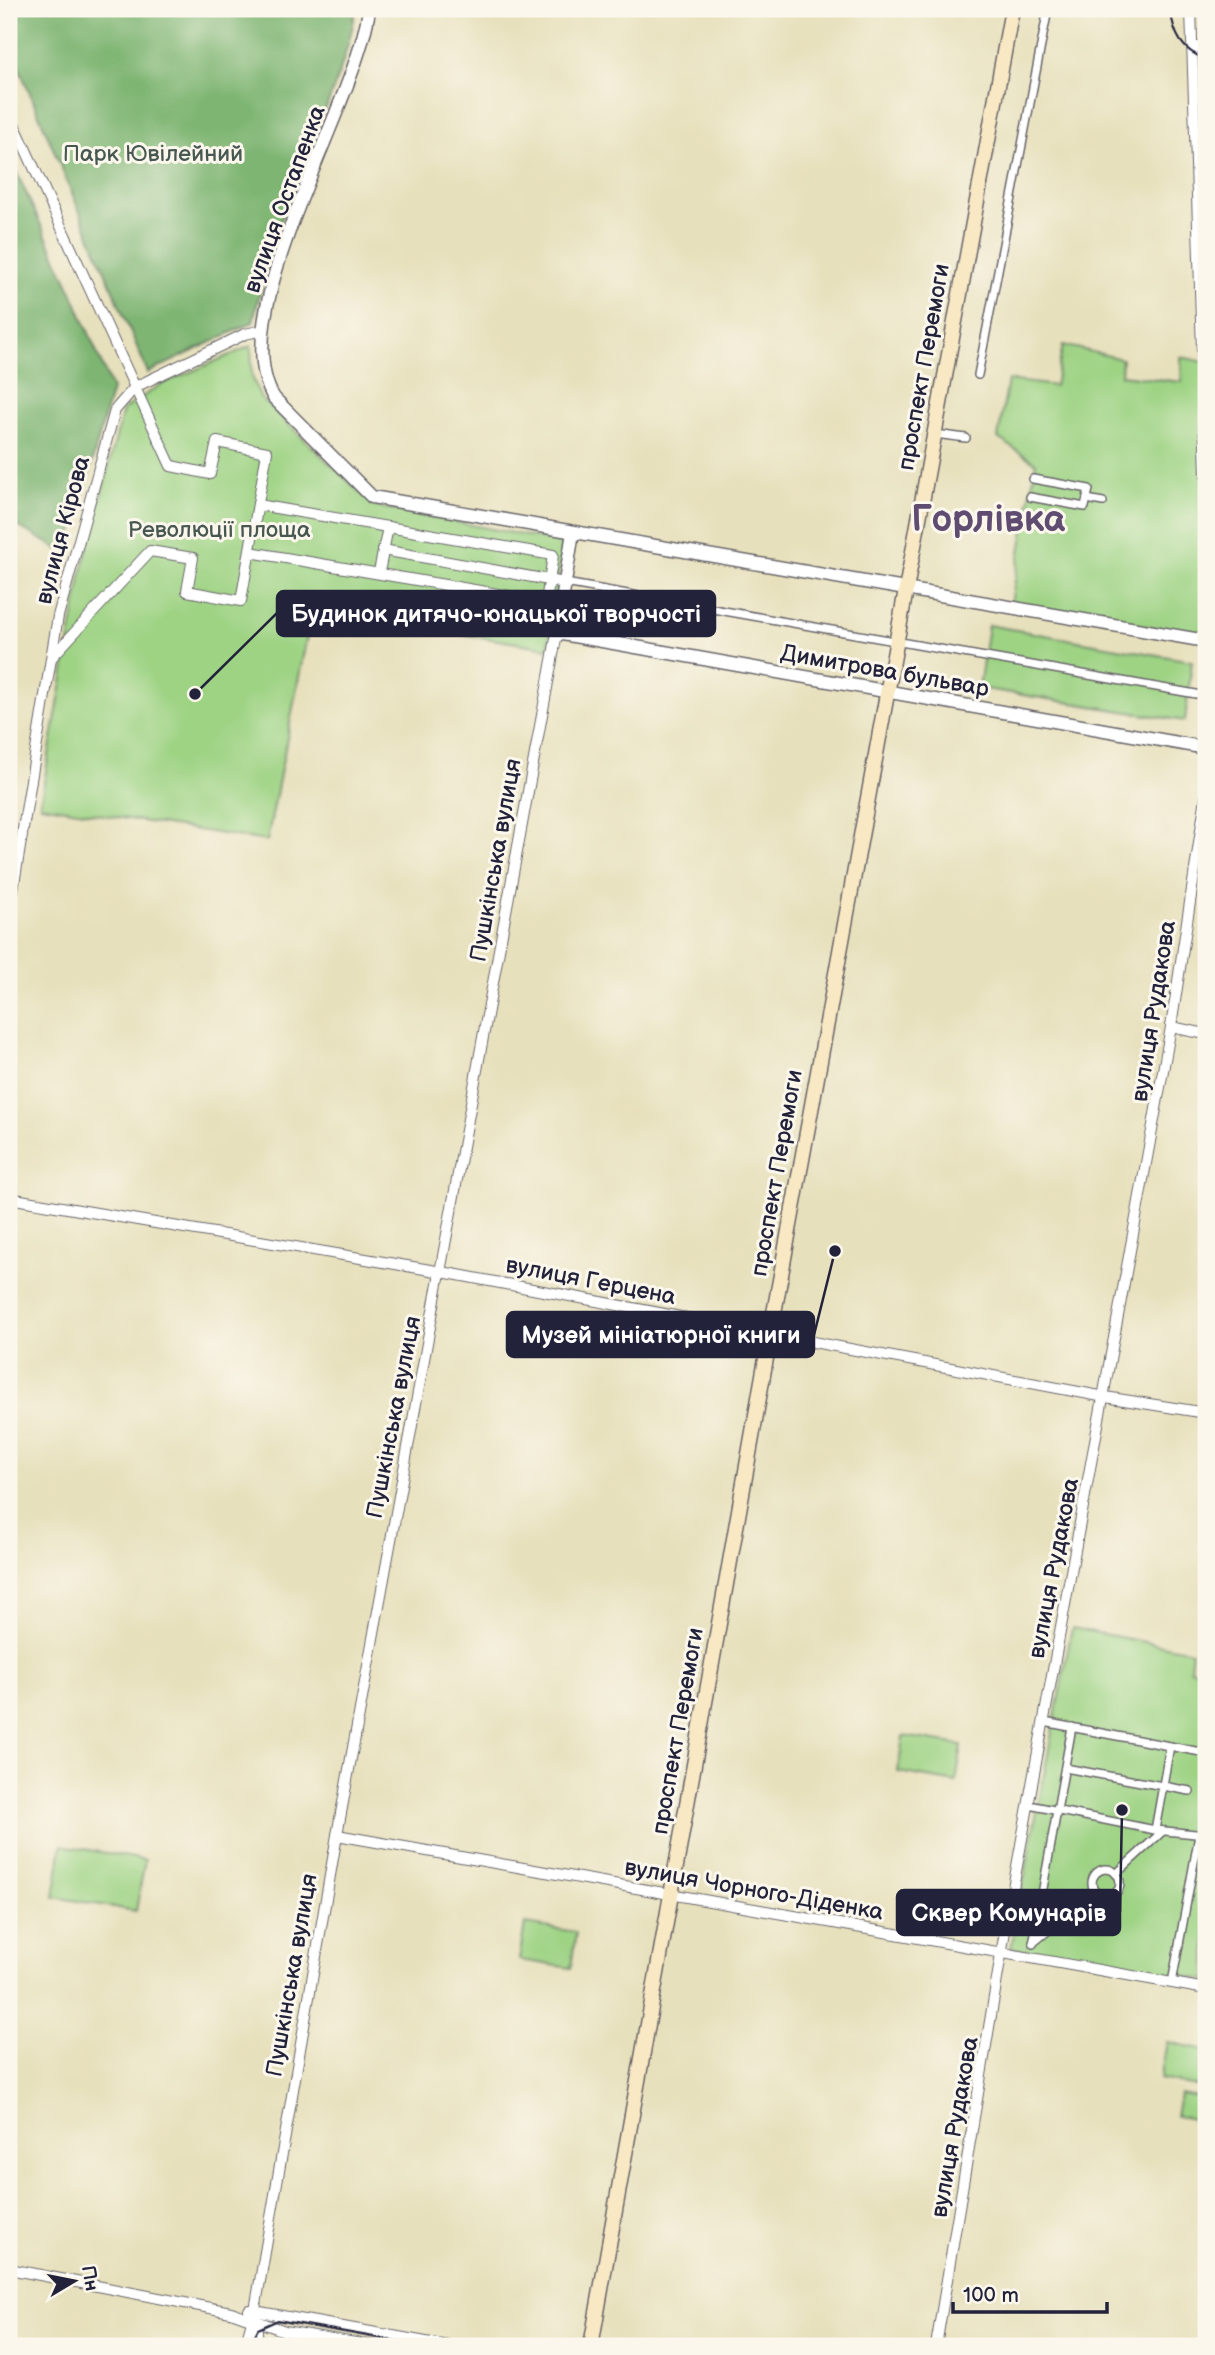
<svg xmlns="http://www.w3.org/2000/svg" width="1215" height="2355" font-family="'Balsamiq Sans',sans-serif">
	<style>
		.green { fill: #9ed384; stroke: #607a60; stroke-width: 2 }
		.forest { fill: #7eb572; stroke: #506c56; stroke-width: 2 }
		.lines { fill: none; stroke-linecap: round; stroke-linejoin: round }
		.pedestrian-casing { stroke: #676468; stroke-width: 10 }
		.minor-casing { stroke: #676468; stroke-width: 12 }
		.tertiary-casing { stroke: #676468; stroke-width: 15 }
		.secondary-casing { stroke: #676468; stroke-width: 17 }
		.pedestrian { stroke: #fff; stroke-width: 7 }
		.minor { stroke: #fff; stroke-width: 10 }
		.tertiary { stroke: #fff; stroke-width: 12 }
		.secondary { stroke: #f8e8c3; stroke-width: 14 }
		.tram { stroke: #22223b; stroke-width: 2 }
		.labels { text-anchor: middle; stroke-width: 6; stroke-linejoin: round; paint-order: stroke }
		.park-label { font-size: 23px; fill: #475751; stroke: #fbf7ec }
		.street-label { font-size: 23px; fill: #22223b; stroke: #fbf7ec }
		.town-label { font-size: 37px; font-weight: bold; fill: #5f4c70; stroke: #fbf7ec }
		.leader { fill: none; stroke: #22223b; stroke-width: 2.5 }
		.callout-dot { fill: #22223b; stroke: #fbf7ec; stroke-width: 2.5 }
		.callout { fill: #22223b; stroke: #22223b; stroke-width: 2.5 }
		.callout-label { font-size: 24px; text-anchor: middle; font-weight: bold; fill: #fff }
	</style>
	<rect width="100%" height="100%" fill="#fbf7ec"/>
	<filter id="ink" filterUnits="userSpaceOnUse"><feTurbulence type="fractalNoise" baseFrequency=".0143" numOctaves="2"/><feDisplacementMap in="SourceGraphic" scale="14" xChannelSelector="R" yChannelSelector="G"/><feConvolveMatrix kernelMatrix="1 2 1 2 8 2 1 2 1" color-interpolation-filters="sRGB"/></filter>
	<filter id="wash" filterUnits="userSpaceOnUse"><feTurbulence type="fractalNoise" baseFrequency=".00686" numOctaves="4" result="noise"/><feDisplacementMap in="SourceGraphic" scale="28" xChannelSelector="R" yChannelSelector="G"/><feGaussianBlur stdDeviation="1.57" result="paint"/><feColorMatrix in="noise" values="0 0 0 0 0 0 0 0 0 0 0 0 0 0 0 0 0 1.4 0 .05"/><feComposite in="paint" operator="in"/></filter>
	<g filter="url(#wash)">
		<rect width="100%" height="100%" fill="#e7e0bc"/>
		<g class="green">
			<path d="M 1063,345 L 1122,359 L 1121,375 L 1182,382 L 1181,357 L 1205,362 L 1206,637 L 1011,603 L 1036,463 L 998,438 L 1008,380 L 1055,386 Z"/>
			<path d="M 251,346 L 252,376 L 260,397 L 374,506 L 563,543 L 548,648 L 312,610 L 267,841 L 40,805 L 82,571 L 123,410 L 160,385 Z"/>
			<path d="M 988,625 L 1192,661 L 1185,721 L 979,688 Z"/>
			<path d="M 1072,1628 L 1192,1651 L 1190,1669 L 1206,1672 L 1206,1980 L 1011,1948 Z"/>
			<path d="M 903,1736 L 962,1745 L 956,1782 L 898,1772 Z"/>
			<path d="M 62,1845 L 145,1860 L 136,1911 L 54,1897 Z"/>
			<path d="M 525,1924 L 576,1932 L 571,1968 L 519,1960 Z"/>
			<path d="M 1167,2042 L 1206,2050 L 1206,2088 L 1160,2079 Z"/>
			<path d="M 1180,2094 L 1206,2098 L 1206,2121 L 1176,2116 Z"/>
		</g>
		<g class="forest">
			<path d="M 9,9 L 356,9 C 343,83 307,147 282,218 C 270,252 261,287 253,322 L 148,373 L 9,44 Z"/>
			<path d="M 9,156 L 72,292 L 112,389 L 67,554 L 9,521 Z"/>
		</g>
	</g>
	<g filter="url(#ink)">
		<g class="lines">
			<g class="pedestrian-casing">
				<g id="pedestrian">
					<path d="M 978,375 L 1048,9"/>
					<path d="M 935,434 L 966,438"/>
					<path d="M 1030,497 L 1085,507 L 1089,489 L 1033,479"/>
					<path d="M 1087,499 L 1103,502"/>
					<path d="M 565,583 L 1196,694"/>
					<path d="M 1044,1722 L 1206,1753"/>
					<path d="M 1065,1768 L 1190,1791"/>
					<path d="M 1029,1805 L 1155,1830 L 1206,1835"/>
					<path d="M 1155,1830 L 1170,1746"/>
					<circle cx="1106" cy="1883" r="14"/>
					<path d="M 1116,1874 L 1163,1831"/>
					<path d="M 1033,1943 L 1095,1892"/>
					<path d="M 1033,1944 L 1072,1727"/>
					<path d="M 1172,1983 L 1199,1835"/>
				</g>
			</g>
			<g class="minor-casing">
				<g id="minor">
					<path d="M 1191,9 L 1206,475"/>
					<path d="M 1193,47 L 1206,47"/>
					<path d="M 9,113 L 171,466 L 210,474 L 217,442 L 267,452 L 241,601 L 187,591 L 193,558 L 150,551 L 52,657"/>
					<path d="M 383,550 L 565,583"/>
					<path d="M 250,552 L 546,602 L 553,555 L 258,505"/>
					<path d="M 379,572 L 388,527"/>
					<path d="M 9,914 L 58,616 L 115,410 L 135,387 L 245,334 L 264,330"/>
					<path d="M 1171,1027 L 1206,1034"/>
					<path d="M 9,1198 L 442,1272 L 1105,1397 L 1206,1413"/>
					<path d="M 337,1835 L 1206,1989"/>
					<path d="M 9,2269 L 231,2312 L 285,2331 L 373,2346"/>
					<path d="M 249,2310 L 448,2346"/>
					<path d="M 256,2317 L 258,2346"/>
					<path d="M 245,2346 L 255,2310 L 337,1835 L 557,633"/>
					<path d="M 936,2346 L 1004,1937 L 1171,1027 L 1206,797"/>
				</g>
			</g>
			<g class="tertiary-casing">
				<g id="tertiary">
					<path d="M 369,9 C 357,105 222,315 274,398 L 372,497 L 1206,641"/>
					<path d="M 573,532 L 557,633 L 1206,748"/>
				</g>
			</g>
			<g class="secondary-casing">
				<path id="secondary" d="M 591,2346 L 774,1313 L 1012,9"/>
			</g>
			<use href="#pedestrian" class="pedestrian"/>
			<use href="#minor" class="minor"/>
			<use href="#tertiary" class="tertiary"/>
			<use href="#secondary" class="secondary"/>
			<g class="tram">
				<path d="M 1170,9 C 1174,34 1181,51 1206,59"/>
				<path d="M 249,2346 L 258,2329 L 278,2320 L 425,2346"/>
			</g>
		</g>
	</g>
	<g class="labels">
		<g class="park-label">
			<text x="153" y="161">Парк Ювілейний</text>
			<text x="219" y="537">Революції площа</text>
		</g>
		<g class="street-label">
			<text transform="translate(284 199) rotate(-70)" y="8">вулиця Остапенка</text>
			<text transform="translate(923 367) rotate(-80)" y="8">проспект Перемоги</text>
			<text transform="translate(62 530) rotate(-75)" y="8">вулиця Кірова</text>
			<text transform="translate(885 670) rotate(10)" y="8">Димитрова бульвар</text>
			<text transform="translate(495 860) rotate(-80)" y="8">Пушкінська вулиця</text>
			<text transform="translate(1153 1011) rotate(-81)" y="8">вулиця Рудакова</text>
			<text transform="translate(776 1173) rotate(-80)" y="8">проспект Перемоги</text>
			<text transform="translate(591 1280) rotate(11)" y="8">вулиця Герцена</text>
			<text transform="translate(393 1417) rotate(-79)" y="8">Пушкінська вулиця</text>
			<text transform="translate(1053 1568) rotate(-79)" y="8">вулиця Рудакова</text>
			<text transform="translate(677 1731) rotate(-80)" y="8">проспект Перемоги</text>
			<text transform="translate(754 1889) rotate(10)" y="8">вулиця Чорного-Діденка</text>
			<text transform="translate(291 1975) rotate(-80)" y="8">Пушкінська вулиця</text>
			<text transform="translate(954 2127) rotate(-80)" y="8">вулиця Рудакова</text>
		</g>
		<g class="town-label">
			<text x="988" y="531">Горлівка</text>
		</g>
	</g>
	<path class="leader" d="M195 694L277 613M835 1251L814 1335M1122 1810L1120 1912"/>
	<g class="callout-dot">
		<circle cx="195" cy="694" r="7"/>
		<circle cx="835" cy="1251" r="7"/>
		<circle cx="1122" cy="1810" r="7"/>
	</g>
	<g class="callout">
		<rect x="277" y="591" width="438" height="45" rx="7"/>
		<rect x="507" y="1312" width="307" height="45" rx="7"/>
		<rect x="897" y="1890" width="223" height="45" rx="7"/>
	</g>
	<g class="callout-label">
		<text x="496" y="622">Будинок дитячо-юнацької творчості</text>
		<text x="661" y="1343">Музей мініатюрної книги</text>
		<text x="1009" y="1921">Сквер Комунарів</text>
	</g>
	<rect width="1215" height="2355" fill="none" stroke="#fbf7ec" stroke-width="35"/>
	<g transform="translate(74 2281) rotate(80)" stroke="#fbf7ec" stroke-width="5" paint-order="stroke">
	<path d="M0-5L12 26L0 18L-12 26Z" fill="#22223b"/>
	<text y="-10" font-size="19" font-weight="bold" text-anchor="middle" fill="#22223b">Пн</text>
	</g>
	<path d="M953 2302v10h154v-10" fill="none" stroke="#22223b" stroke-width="3.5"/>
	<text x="963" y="2302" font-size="21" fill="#22223b" stroke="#fbf7ec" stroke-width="5" paint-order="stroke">100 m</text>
</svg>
